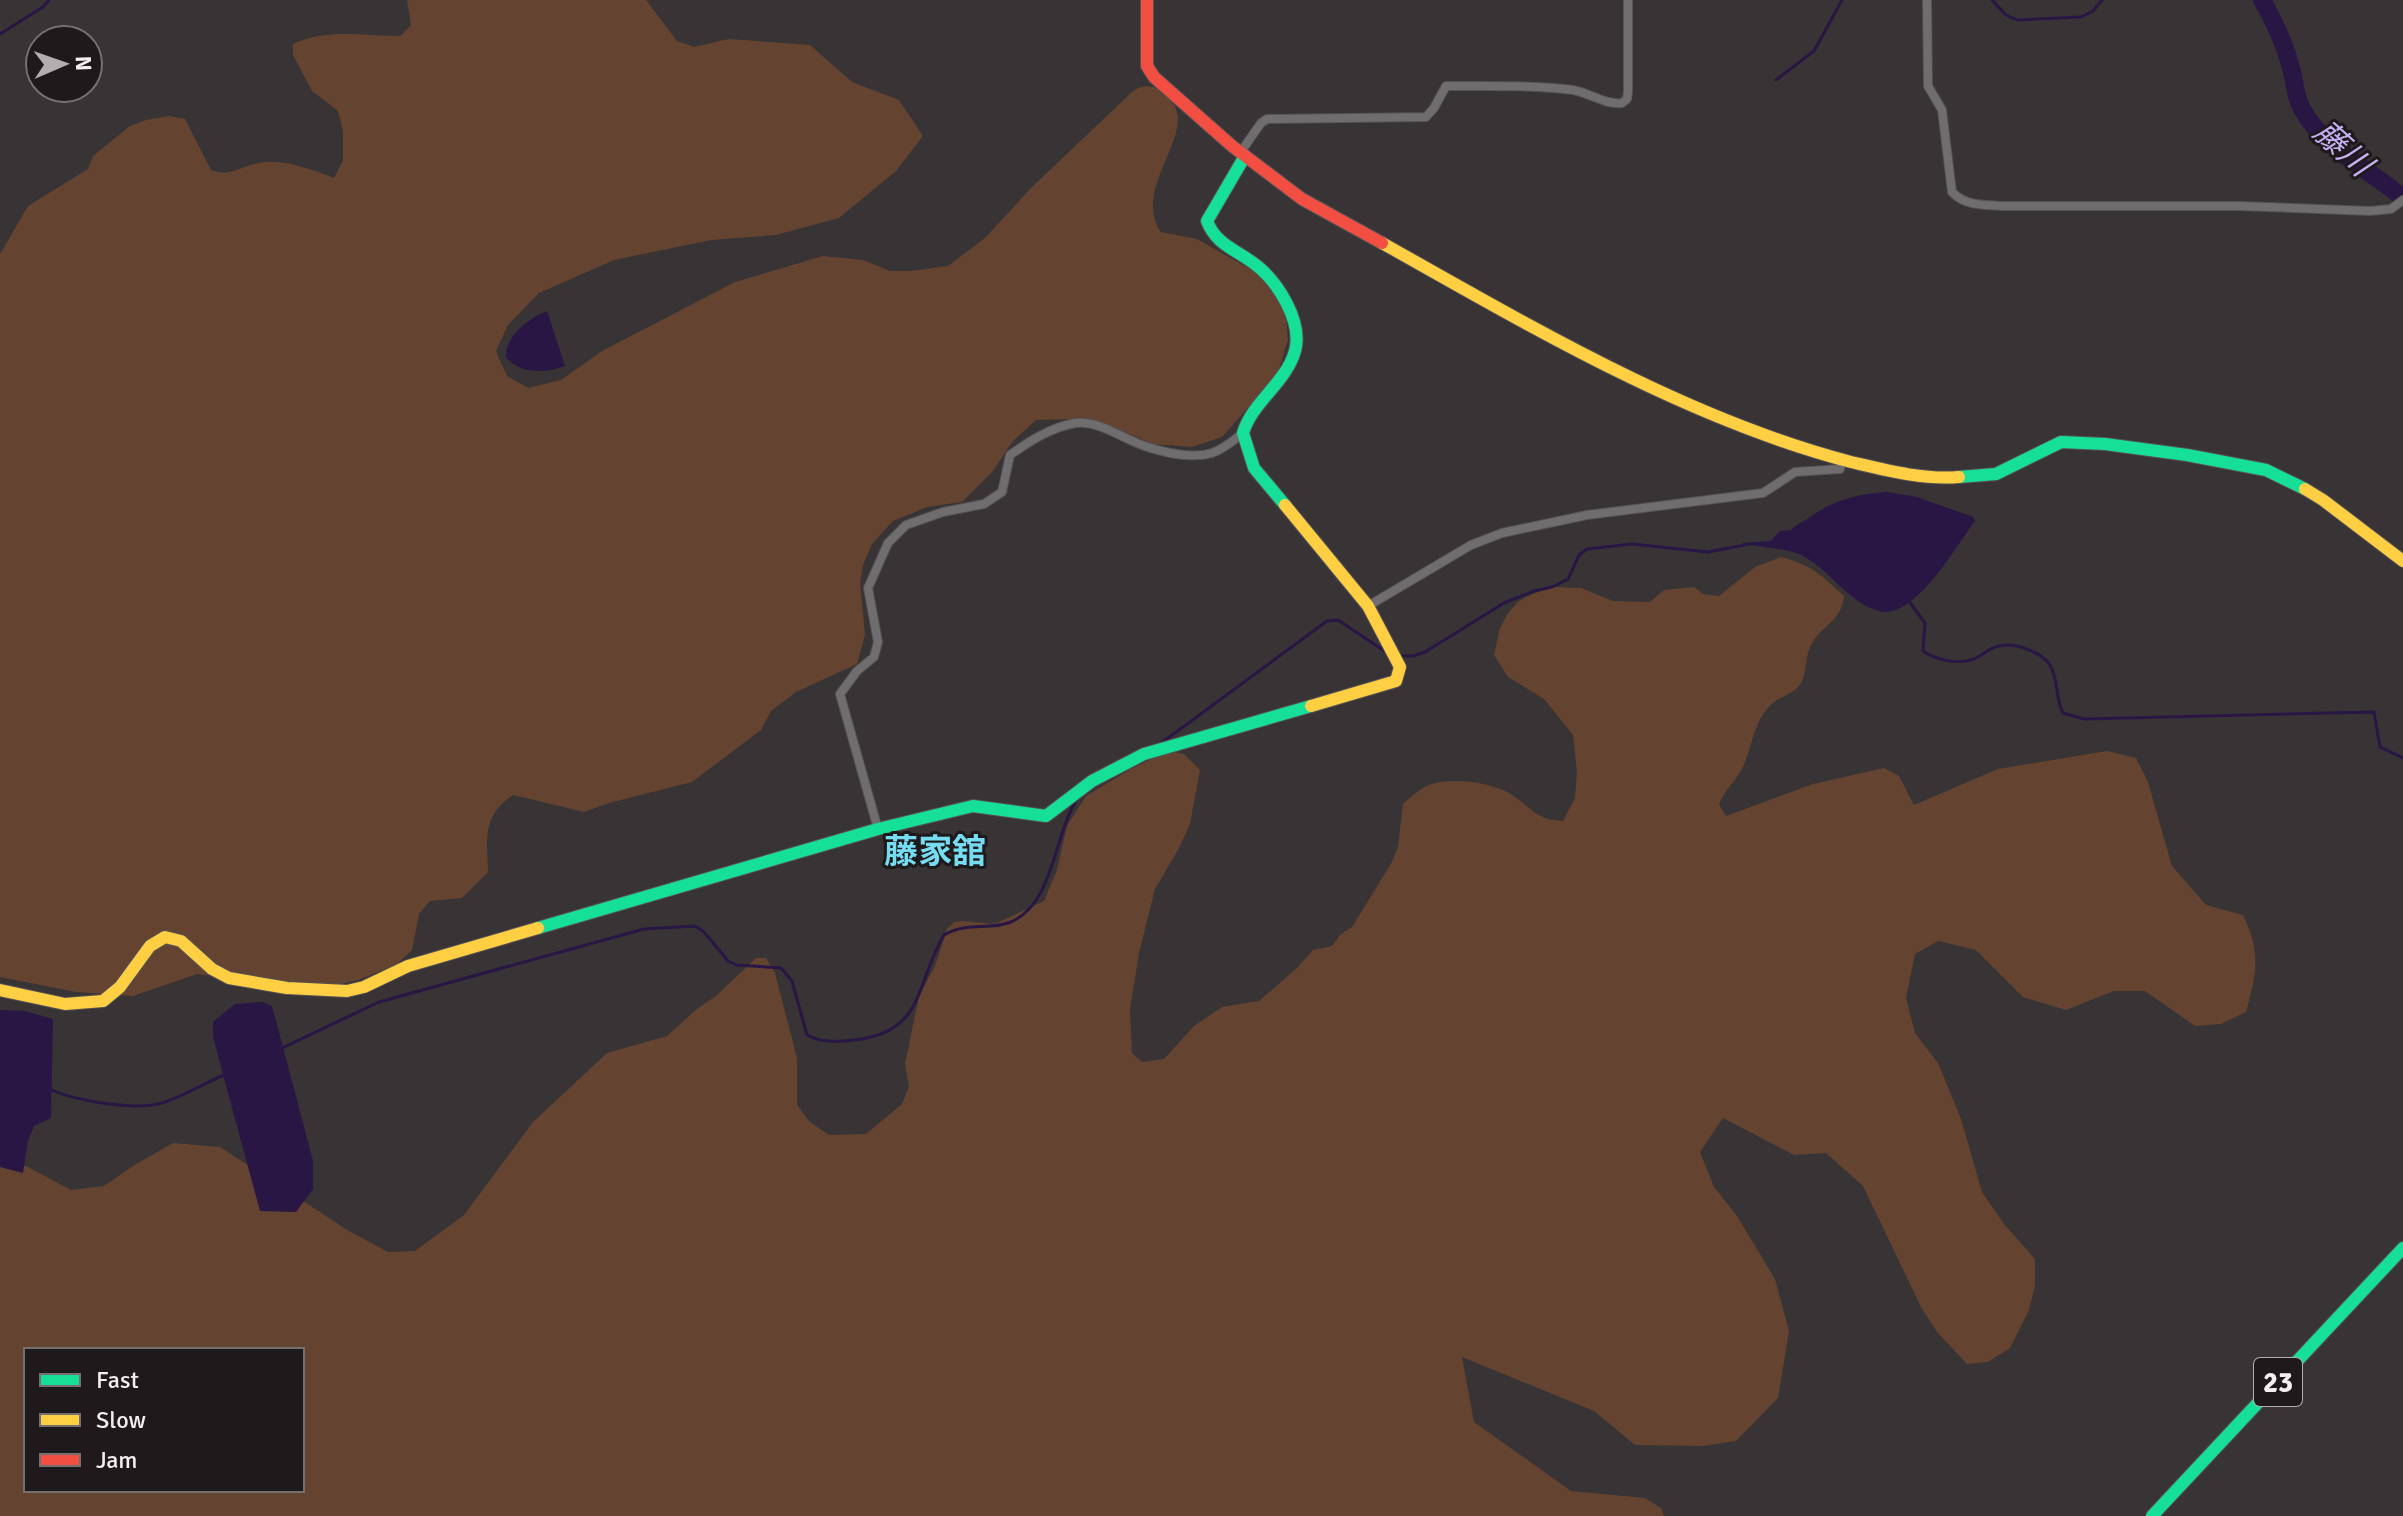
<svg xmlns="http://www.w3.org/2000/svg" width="2403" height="1516" font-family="Signika,'Noto Sans JP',sans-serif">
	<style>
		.green { fill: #644430; fill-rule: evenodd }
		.water { fill: #291644 }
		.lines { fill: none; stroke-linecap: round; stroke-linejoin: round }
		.stream { stroke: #291644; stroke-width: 3 }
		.river { stroke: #291644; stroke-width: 18 }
		.street-casing { stroke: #565254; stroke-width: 10 }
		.fast-casing { stroke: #565254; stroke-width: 14 }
		.slow-casing { stroke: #565254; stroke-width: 14 }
		.jam-casing { stroke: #565254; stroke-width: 14 }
		.street { stroke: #706d6e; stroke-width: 8 }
		.fast { stroke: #16e098; stroke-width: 12 }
		.slow { stroke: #ffcf43; stroke-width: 12 }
		.jam { stroke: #f24e42; stroke-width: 12 }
		.labels { text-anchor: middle; stroke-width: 6; stroke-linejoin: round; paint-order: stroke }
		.shield { fill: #1e1a1b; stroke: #b4aeb0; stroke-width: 2 }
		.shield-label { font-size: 28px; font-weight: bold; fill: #f4eef0 }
		.water-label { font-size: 32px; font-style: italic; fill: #c6b0f4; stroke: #1e1a1b }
		.quarter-label { font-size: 34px; font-weight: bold; fill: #75dcf1; stroke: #1e1a1b }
	</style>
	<rect width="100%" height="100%" fill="#383335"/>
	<g class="green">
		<path d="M 407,0 L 646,0 L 677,41 L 694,47 L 729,39 L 810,45 L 852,82 L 899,100 L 923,136 L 896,171 L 839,218 L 776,235 L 711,240 L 614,260 L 539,293 L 508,325 L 496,351 L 507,376 L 528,388 L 561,380 L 602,351 L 735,282 L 823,256 L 863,260 L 890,271 L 911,271 L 948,266 L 985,238 L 1031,188 L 1131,93 C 1134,91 1137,88 1142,87 C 1159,82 1179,103 1178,120 C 1177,153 1136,196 1161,232 L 1197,239 L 1255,272 L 1285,305 L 1288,340 L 1277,375 L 1222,437 L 1192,447 L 1153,444 L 1111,426 L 1070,419 L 1036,420 L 1012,442 L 993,471 L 962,502 L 927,507 L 893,521 L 872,544 L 863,565 L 860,583 L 865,635 L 857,664 L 796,692 L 771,711 L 761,730 L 692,782 L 609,803 L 584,812 L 513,795 C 482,816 487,838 488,872 L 462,898 L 430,901 L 419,914 L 412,950 L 396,965 L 358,980 L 321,988 L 197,974 L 133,996 L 76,992 L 0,977 L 0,254 L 28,206 L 88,169 L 93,156 L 130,126 L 146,120 L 169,116 L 185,119 L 211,170 C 230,178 241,166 259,163 C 281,158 313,170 334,178 L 343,161 L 343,131 L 338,111 L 312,91 L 293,55 L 293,44 C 327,28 363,36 400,36 L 411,25 Z"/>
		<path d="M 1781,557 C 1813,566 1820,574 1844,596 C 1841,623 1822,624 1811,645 C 1805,657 1807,670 1802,681 C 1797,693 1782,695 1773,703 C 1751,722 1753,752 1739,774 C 1732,785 1723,792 1719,805 L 1726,816 L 1813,784 L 1884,768 L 1899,776 L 1914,805 L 1998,769 L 2107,751 L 2136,758 L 2148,782 L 2172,866 L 2206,905 L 2243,915 C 2261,952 2257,973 2246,1012 L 2221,1024 L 2195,1026 L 2145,991 L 2114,991 L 2066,1010 L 2023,997 L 1976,950 L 1938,941 L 1915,954 L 1906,998 L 1915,1033 L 1938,1063 L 1961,1119 L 1982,1192 L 2004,1224 L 2035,1259 L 2035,1286 L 2029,1310 L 2010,1348 L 1988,1362 L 1967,1364 L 1937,1332 L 1921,1307 L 1863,1186 L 1826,1153 L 1794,1155 L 1723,1118 L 1700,1152 L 1714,1187 L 1737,1216 L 1775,1279 L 1789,1331 L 1778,1398 L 1736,1441 L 1703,1446 L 1635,1445 L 1594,1411 L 1462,1357 L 1474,1422 L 1571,1491 L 1645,1498 L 1661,1508 L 1664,1516 L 0,1516 L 0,1157 L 28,1167 L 71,1190 L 104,1186 L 133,1166 L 173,1143 L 220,1147 L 349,1231 L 388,1252 L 415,1251 L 464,1215 L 533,1122 L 607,1053 L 667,1036 L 697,1009 L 716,996 L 756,958 L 766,958 L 775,973 L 797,1058 L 797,1105 L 809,1121 L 829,1135 L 866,1134 L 902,1104 L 909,1086 L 905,1064 L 919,996 L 935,966 L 947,929 L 954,922 L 963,921 L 991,924 L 999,922 L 1044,901 L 1057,870 L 1067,826 L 1086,796 L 1131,769 L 1168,751 L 1184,754 L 1200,770 L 1190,824 L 1179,848 L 1155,889 L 1139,953 L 1130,1009 L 1132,1053 L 1142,1062 L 1164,1059 L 1194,1026 L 1222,1007 L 1259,1001 L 1296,969 L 1313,950 L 1332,946 L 1341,934 L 1352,927 L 1392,862 L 1398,847 L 1403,804 C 1411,797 1419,789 1429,785 C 1450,777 1489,782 1509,793 C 1531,806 1534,820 1563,821 L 1575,798 L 1577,771 L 1573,735 L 1544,699 L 1508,677 L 1494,655 L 1500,628 L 1508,613 L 1519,601 L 1535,593 L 1554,587 L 1581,588 L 1613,601 L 1650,602 L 1664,590 L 1694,587 L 1703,594 L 1719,596 L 1755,567 ZM 26,1350 L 302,1350 L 302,1490 L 26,1490 Z"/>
	</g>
	<g class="water">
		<path d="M 547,311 L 565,366 C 546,373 520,375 506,357 C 505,336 529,318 547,311 Z"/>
		<path d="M 1887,492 L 1917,497 L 1973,517 L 1975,521 C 1956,546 1921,609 1887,612 C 1878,613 1861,604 1854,598 C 1834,583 1820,562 1796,553 C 1779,548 1758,547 1741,543 L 1770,541 L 1780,531 L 1791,530 C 1798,523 1805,521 1813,515 C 1837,499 1858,494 1887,492 Z"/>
		<path d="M 262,1002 L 272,1006 L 313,1161 L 313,1189 L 296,1212 L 260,1211 L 213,1037 L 213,1022 L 235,1004 Z"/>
		<path d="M 0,1010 L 25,1011 L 53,1019 L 51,1118 L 34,1126 L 28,1141 L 23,1173 L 0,1167 Z"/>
	</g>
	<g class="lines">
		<g class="stream">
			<path d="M 1992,0 L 2006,15 L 2017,20 L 2081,17 L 2093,11 L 2102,0"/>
			<path d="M 0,34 L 43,7 L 49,0"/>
			<path d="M 1776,80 L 1814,51 L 1842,0"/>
			<path d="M 1908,600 L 1925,623 L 1923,651 C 1936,660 1955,664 1971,660 C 1981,657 1988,648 1999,646 C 2015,642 2041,652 2050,665 C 2059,681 2055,698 2063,713 L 2084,719 L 2374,712 L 2380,747 L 2403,758"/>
			<path d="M 1400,656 L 1413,656 L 1425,652 L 1504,603 L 1534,591 L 1552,587 L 1568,579 L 1579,555 L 1587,549 L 1632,544 L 1708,552 L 1750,544"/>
			<path d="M 1160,744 L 1327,621 L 1338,620 L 1386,652"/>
			<path d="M 280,1049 L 379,1002 L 644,929 L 695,926 L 704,932 L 728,961 L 736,965 L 781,968 L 792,981 L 807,1035 C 822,1043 839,1042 855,1040 C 926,1032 915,983 944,935 C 968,921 988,931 1011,922 C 1054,903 1053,838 1077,799"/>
			<path d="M 50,1089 C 75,1101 136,1111 162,1103 C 184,1096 205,1083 226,1074"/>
		</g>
		<path class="river" d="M 2262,0 C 2274,21 2285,44 2291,68 C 2295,82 2295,96 2302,109 C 2324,149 2370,170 2403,198"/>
		<g class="street-casing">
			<g id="street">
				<path d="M 1927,0 L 1928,86 L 1942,110 L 1952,192 C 1966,207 1987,205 2007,206 L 2239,206 L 2370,211 L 2391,209 L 2403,200"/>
				<path d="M 1240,153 L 1261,123 L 1267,119 L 1426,117 L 1434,108 L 1446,86 C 1488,86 1531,85 1573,90 C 1590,93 1605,105 1622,103 L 1627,99 L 1628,91 L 1628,0"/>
				<path d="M 1368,606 L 1471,545 L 1502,533 L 1587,515 L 1763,493 L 1795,472 L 1840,469 L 1841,460"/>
				<path d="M 878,829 L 840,694 L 857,671 L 874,657 L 878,642 L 868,588 L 888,543 L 906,525 L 943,512 L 984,504 L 1002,492 L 1010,455 C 1030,441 1051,427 1076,423 C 1094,421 1113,432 1128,439 C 1150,450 1188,460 1212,453 C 1224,449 1234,440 1243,433"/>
			</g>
		</g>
		<g class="fast-casing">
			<g id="fast">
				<path d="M 1245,156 L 1207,221 C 1216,245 1237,250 1256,265 C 1278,282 1303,322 1295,351 C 1286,383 1252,402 1243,433 L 1254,468 L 1285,505"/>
				<path d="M 1959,477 L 1996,474 L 2061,442 L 2105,444 L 2187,455 L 2266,470 L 2305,489"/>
				<path d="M 538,928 L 878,829 L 973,806 L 1046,816 L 1092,781 L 1144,754 L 1311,706"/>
				<path d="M 2152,1516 L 2403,1248"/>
			</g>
		</g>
		<g class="slow-casing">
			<g id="slow">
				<path d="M 1382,243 C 1530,326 1686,419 1851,462 C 1885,470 1923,480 1959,477"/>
				<path d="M 2305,489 L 2323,500 L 2403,561"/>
				<path d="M 1285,505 L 1368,606 L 1400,667 L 1396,681 L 1311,706"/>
				<path d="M 0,990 L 65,1004 L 103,1001 L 120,987 L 150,946 L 165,937 L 181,941 L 212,969 L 229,978 L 287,988 L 347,991 L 364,987 L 408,966 L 538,928"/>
			</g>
		</g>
		<g class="jam-casing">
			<path id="jam" d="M 1147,0 L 1147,66 L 1154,77 L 1232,146 L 1302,199 L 1382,243"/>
		</g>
		<use href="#street" class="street"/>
		<use href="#fast" class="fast"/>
		<use href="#slow" class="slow"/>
		<use href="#jam" class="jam"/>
	</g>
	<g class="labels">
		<rect class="shield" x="2254" y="1358" width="48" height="48" rx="6"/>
		<g class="shield-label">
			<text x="2278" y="1392">23</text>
		</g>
		<g class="water-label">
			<text transform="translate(2343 148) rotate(42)" y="11">藤川</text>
		</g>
		<g class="quarter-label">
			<text x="935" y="863">藤家舘</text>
		</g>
	</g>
	<rect x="24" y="1348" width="280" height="144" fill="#1e1a1b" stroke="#746f70" stroke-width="2"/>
	<rect x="40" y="1374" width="40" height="12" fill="#16e098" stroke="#746f70" stroke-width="2"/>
	<text x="96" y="1388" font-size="24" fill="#f4eef0">Fast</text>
	<rect x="40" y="1414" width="40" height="12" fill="#ffcf43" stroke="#746f70" stroke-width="2"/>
	<text x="96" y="1428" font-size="24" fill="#f4eef0">Slow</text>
	<rect x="40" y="1454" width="40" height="12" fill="#f24e42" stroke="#746f70" stroke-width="2"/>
	<text x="96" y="1468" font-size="24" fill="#f4eef0">Jam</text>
	<g transform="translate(64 64) rotate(88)"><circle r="38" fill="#1e1a1b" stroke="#746f70" stroke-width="2"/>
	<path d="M0-6L14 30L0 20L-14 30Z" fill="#b2adaf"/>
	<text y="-12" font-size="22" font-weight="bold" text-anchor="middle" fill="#f4eef0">N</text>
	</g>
</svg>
